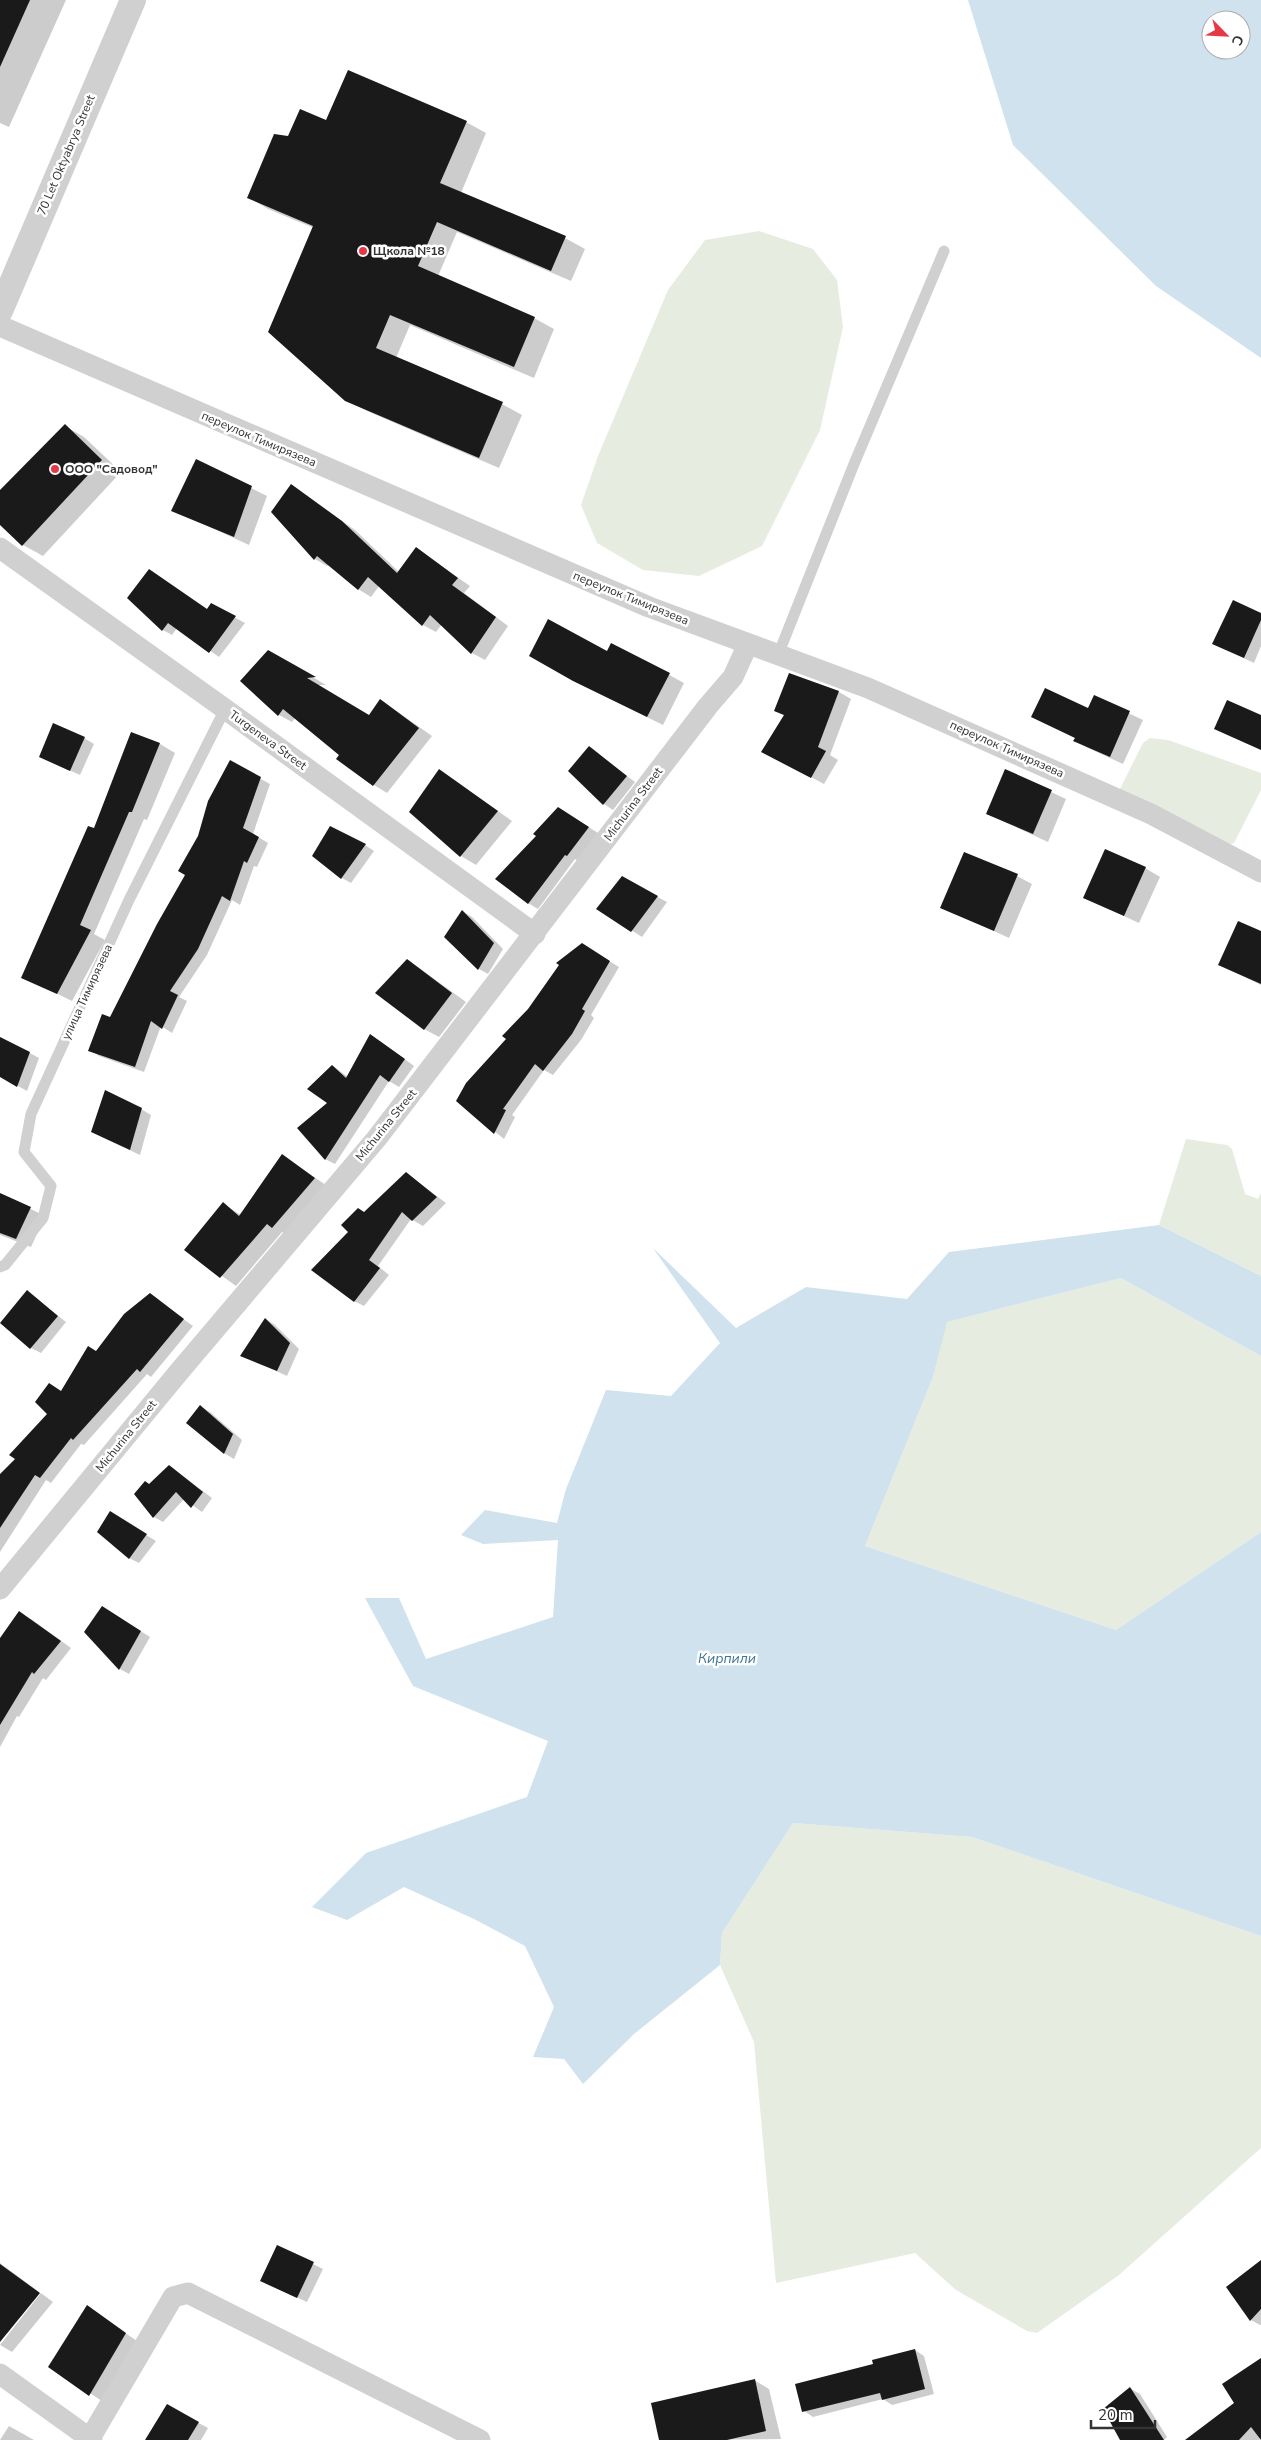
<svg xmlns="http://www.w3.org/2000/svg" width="1261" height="2440" font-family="'Nunito Sans',sans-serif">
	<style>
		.green { fill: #e6ecdf }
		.water { fill: #cfe2ee; fill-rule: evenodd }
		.shadow { fill: #0003 }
		.building { fill: #1a1a1a }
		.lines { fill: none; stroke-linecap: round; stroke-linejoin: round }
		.service { stroke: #d0d0d0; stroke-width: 11 }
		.minor { stroke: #d0d0d0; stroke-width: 21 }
		.tertiary { stroke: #d0d0d0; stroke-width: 26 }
		.poi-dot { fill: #e63946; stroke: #fff; stroke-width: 2 }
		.labels { text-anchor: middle; stroke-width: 5; stroke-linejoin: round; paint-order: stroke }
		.street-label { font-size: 12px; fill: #333; stroke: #fff }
		.poi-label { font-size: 12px; font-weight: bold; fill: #333; stroke: #fff; text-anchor: start }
		.water-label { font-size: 14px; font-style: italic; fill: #3f7597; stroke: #fff }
	</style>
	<rect width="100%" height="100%" fill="#fff"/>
	<g class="green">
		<path d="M 759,231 L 813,249 L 837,280 L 843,327 L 820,430 L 762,546 L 699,576 L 643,570 L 597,543 L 581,505 L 598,456 L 668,290 L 705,240 Z"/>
		<path d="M 1150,738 L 1168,740 L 1261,773 L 1261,790 L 1234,843 L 1230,844 L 1119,791 L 1143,743 Z"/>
		<path d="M 1186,1139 L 1227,1145 L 1232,1149 L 1245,1194 L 1258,1199 L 1261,1193 L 1261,1276 L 1159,1225 Z"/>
		<path d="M 1121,1278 L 1261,1356 L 1261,1532 L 1116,1630 L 865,1546 L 933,1377 L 946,1322 Z"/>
		<path d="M 793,1823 L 972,1837 L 1261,1936 L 1261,2148 L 1119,2275 L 1037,2333 L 1027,2331 L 956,2290 L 915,2253 L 776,2283 L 754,2042 L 720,1965 L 722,1933 Z"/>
	</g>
	<g class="water">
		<path d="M 968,0 L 1261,0 L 1261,358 L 1156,286 L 1013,145 ZM 1211,20 L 1241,20 L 1241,50 L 1211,50 Z"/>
		<path d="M 1159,1225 L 1261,1276 L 1261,1356 L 1121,1278 L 947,1322 L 933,1377 L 865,1546 L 1116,1630 L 1261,1532 L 1261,1936 L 972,1837 L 793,1823 L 722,1933 L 720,1965 L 634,2034 L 583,2084 L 564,2059 L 533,2057 L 554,2007 L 525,1946 L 474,1919 L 404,1887 L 347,1920 L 312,1907 L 366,1853 L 527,1797 L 548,1741 L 413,1686 L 365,1598 L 399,1598 L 426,1659 L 553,1617 L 558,1540 L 483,1544 L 461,1535 L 485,1510 L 557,1523 L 566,1489 L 606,1390 L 671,1396 L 720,1343 L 653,1248 L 736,1328 L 806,1287 L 907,1299 L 949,1252 Z"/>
	</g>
	<g class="shadow">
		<path d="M 0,0 L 66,0 L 9,127 L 0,123 Z"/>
		<path d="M 327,122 L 466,122 L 486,133 L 461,193 L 565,238 L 585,249 L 571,281 L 457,232 L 438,276 L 534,318 L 554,329 L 534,378 L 410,325 L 396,358 L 502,404 L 522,415 L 499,468 L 367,411 L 346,400 L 314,228 L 268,209 L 248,197 L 289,137 Z"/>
		<path d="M 65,426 L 84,437 L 121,472 L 43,556 L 23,545 L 0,523 L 0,492 Z"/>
		<path d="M 196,460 L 267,496 L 249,545 L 173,510 Z"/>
		<path d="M 291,486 L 355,530 L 399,572 L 417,549 L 470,586 L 464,593 L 508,626 L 485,660 L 472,653 L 442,624 L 436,632 L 423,625 L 379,586 L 371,597 L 358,589 L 329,565 L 327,566 L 315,559 L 273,512 Z"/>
		<path d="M 129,598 L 207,609 L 212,605 L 245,623 L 219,657 L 177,628 L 172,635 L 163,630 Z"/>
		<path d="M 1261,615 L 1261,646 L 1254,663 L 1224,649 Z"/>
		<path d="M 612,644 L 684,683 L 663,725 L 590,689 Z"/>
		<path d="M 269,651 L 326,685 L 317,685 L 369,716 L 381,700 L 432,736 L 387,793 L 374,785 L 295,718 L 292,722 L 279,715 Z"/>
		<path d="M 839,692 L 851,699 L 830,755 L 838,760 L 824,784 L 775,758 L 785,716 L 776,711 Z"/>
		<path d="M 1094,697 L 1143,720 L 1123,764 L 1088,748 L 1075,740 L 1076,738 L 1033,717 L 1088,710 Z"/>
		<path d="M 132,734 L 160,744 L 175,753 L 147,820 L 144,819 L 94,934 L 105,940 L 72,1001 L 23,977 L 95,829 Z"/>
		<path d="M 84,738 L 94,744 L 80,775 L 40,757 Z"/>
		<path d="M 589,748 L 635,782 L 613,810 L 604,804 Z"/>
		<path d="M 230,762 L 270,784 L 253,834 L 268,843 L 257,867 L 254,866 L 240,905 L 232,900 L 207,955 L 179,997 L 187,1001 L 172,1033 L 161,1026 L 144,1072 L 99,1056 L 90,1050 L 111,1018 L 187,874 Z"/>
		<path d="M 439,770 L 512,821 L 476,865 L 461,856 L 410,811 Z"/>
		<path d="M 1006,771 L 1066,799 L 1048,842 L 987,814 Z"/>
		<path d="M 568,814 L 598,833 L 578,861 L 575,859 L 538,909 L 528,903 Z"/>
		<path d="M 365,845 L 374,851 L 351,883 L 342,878 Z"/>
		<path d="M 1145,868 L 1160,877 L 1139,923 L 1085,898 Z"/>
		<path d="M 1017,876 L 1032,884 L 1009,938 L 942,907 Z"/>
		<path d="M 622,878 L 667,902 L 642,937 L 598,909 Z"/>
		<path d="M 462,911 L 472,917 L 503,949 L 488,974 L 479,969 L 446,937 Z"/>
		<path d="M 1261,932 L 1261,985 L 1220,965 Z"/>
		<path d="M 591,950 L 619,967 L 591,1015 L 594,1018 L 581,1040 L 553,1075 L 544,1070 L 512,1115 L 515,1117 L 504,1139 L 457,1101 Z"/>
		<path d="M 408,960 L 466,1002 L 439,1037 L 424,1029 Z"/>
		<path d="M 0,1037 L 39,1058 L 27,1091 L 0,1076 Z"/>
		<path d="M 380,1041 L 414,1066 L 399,1087 L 389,1081 L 335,1164 L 325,1159 L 333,1066 L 348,1077 Z"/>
		<path d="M 141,1109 L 151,1115 L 140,1155 L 102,1137 Z"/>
		<path d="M 282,1156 L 329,1187 L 287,1235 L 282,1232 L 236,1286 L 186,1250 L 223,1204 L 241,1215 Z"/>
		<path d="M 406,1173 L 446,1203 L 423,1226 L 411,1219 L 378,1266 L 389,1275 L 364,1306 L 354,1301 L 350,1232 L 364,1213 Z"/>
		<path d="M 0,1194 L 45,1216 L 31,1247 L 0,1235 Z"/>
		<path d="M 27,1292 L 66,1322 L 41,1353 L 31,1348 Z"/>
		<path d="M 150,1295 L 193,1326 L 151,1377 L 147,1374 L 84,1445 L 81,1444 L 51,1483 L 46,1480 L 0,1552 L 0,1475 L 17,1459 L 62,1392 Z"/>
		<path d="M 266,1319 L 275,1325 L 299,1349 L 287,1376 L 241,1355 Z"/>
		<path d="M 201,1407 L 210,1412 L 242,1440 L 234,1459 L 224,1453 Z"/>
		<path d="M 170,1466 L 212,1498 L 202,1512 L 184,1499 L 163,1522 L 154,1517 L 149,1485 Z"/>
		<path d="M 120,1519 L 156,1541 L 139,1563 L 129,1558 Z"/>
		<path d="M 112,1613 L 150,1637 L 129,1674 L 120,1669 L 86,1632 Z"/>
		<path d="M 31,1619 L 71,1648 L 46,1680 L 43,1678 L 19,1717 L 17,1716 L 0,1747 L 0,1640 Z"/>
		<path d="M 0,2263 L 39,2292 L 0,2340 Z"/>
		<path d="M 313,2264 L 323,2269 L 307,2302 L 272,2286 Z"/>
		<path d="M 1261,2268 L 1261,2325 L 1260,2325 L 1251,2320 Z"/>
		<path d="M 41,2293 L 53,2302 L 12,2352 L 0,2345 Z"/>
		<path d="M 87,2307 L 140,2343 L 105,2403 L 50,2367 Z"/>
		<path d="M 915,2350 L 924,2356 L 934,2394 L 892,2405 L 883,2399 L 813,2417 L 804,2411 L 874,2365 Z"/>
		<path d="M 1261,2360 L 1261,2437 L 1259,2440 L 1187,2440 L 1236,2403 Z"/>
		<path d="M 754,2380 L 769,2389 L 781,2439 L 660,2440 Z"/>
		<path d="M 1131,2389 L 1140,2394 L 1167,2437 L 1164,2440 L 1121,2440 Z"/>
		<path d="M 167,2406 L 208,2428 L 201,2440 L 149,2440 Z"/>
		<path d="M 9,2426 L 34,2440 L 0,2440 Z"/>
	</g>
	<g class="building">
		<path d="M 0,0 L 30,0 L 0,67 Z"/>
		<path d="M 348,70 L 467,121 L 440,183 L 566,236 L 551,271 L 437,222 L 418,266 L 535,317 L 514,367 L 390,315 L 376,348 L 503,402 L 479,458 L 345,401 L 268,332 L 313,226 L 247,198 L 274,134 L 288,136 L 300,109 L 326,120 Z"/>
		<path d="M 65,424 L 102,460 L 22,546 L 0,525 L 0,490 Z"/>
		<path d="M 196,459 L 252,486 L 234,537 L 171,511 Z"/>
		<path d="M 291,484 L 342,521 L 397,573 L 416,547 L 458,578 L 452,585 L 496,617 L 471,654 L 430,615 L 422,626 L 368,577 L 358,590 L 317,556 L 314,560 L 271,512 Z"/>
		<path d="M 149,569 L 207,609 L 211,603 L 236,616 L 209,653 L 168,623 L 162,631 L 127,598 Z"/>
		<path d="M 1233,600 L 1261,613 L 1261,620 L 1244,658 L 1212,644 Z"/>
		<path d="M 548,619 L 607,651 L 611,643 L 670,673 L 647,717 L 573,681 L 529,656 Z"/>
		<path d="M 268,650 L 316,677 L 307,678 L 369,715 L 380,699 L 419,728 L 373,786 L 336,759 L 339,755 L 283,709 L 278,716 L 240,681 Z"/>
		<path d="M 789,673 L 839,691 L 818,747 L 826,751 L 811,778 L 761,752 L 784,715 L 774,711 Z"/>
		<path d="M 1045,688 L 1088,708 L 1094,695 L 1130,711 L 1110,757 L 1073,741 L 1075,738 L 1031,717 Z"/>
		<path d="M 1227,700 L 1261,715 L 1261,750 L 1214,729 Z"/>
		<path d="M 53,723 L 85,737 L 70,771 L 39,757 Z"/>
		<path d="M 131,732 L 160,743 L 132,812 L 129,812 L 80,925 L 91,930 L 57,994 L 21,978 L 88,826 L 94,828 Z"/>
		<path d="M 589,746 L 627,776 L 603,805 L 568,771 Z"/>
		<path d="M 230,760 L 261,777 L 243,828 L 259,837 L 247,863 L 244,861 L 230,901 L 222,896 L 198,949 L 170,991 L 178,995 L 162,1029 L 151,1021 L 135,1067 L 88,1051 L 102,1014 L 110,1017 L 157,924 L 185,875 L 178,871 L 198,836 L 208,801 Z"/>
		<path d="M 439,769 L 498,811 L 460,857 L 409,812 Z"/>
		<path d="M 1005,769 L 1052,790 L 1033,834 L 986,814 Z"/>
		<path d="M 558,807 L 589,827 L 567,856 L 565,855 L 528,904 L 495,879 L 536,836 L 533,834 Z"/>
		<path d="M 330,826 L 366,844 L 341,879 L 312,856 Z"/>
		<path d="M 1105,849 L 1146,867 L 1124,916 L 1083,898 Z"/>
		<path d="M 964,852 L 1018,874 L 994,931 L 940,908 Z"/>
		<path d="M 622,876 L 658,896 L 631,932 L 596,909 Z"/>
		<path d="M 462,910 L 494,943 L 478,970 L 444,937 Z"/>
		<path d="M 1238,921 L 1261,931 L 1261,984 L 1218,965 Z"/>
		<path d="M 582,943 L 610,961 L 582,1009 L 585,1011 L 572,1034 L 543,1071 L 535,1064 L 503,1109 L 506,1110 L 494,1134 L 456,1101 L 466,1083 L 506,1039 L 502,1036 L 528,1009 L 559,965 L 556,963 Z"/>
		<path d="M 407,959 L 452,993 L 424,1030 L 375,993 Z"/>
		<path d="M 370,1034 L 405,1059 L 389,1082 L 380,1075 L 325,1160 L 297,1128 L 327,1103 L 307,1089 L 332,1065 L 346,1078 Z"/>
		<path d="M 0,1037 L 30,1052 L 17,1087 L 0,1077 Z"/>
		<path d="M 105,1090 L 142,1108 L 130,1150 L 91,1132 Z"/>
		<path d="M 282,1154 L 315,1178 L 272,1228 L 267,1224 L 220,1278 L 184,1250 L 223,1202 L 239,1216 Z"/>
		<path d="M 406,1172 L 437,1197 L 412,1221 L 402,1212 L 369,1260 L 380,1268 L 354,1302 L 311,1270 L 348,1232 L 341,1225 L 358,1208 L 364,1212 Z"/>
		<path d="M 0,1193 L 31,1207 L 16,1239 L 0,1233 Z"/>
		<path d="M 27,1290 L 58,1316 L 30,1349 L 0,1323 Z"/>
		<path d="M 150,1293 L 184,1319 L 140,1372 L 137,1369 L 73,1440 L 71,1438 L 40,1478 L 35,1475 L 0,1528 L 0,1474 L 15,1459 L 9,1455 L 47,1414 L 35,1402 L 49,1383 L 61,1391 L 88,1346 L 96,1351 L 124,1314 Z"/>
		<path d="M 265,1318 L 290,1343 L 277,1371 L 240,1356 Z"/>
		<path d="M 200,1405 L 233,1434 L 224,1454 L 186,1423 Z"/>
		<path d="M 169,1465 L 203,1492 L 191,1508 L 176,1492 L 153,1518 L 134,1494 L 145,1481 L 149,1484 Z"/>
		<path d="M 110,1511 L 147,1534 L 129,1559 L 97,1532 Z"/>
		<path d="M 102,1606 L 141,1631 L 119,1670 L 84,1632 Z"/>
		<path d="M 19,1611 L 61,1641 L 34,1674 L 32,1672 L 0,1725 L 0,1638 Z"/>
		<path d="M 277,2245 L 314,2262 L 297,2298 L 260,2281 Z"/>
		<path d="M 1261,2260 L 1261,2309 L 1250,2321 L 1226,2287 Z"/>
		<path d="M 0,2264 L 40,2293 L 0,2342 Z"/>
		<path d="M 87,2305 L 126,2333 L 89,2396 L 48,2367 Z"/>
		<path d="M 915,2349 L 925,2389 L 882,2400 L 880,2393 L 802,2412 L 795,2384 L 873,2364 L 872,2360 Z"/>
		<path d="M 1261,2358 L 1261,2440 L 1251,2427 L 1239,2440 L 1185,2440 L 1234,2403 L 1222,2384 Z"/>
		<path d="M 755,2379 L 766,2431 L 727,2440 L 659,2440 L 651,2403 Z"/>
		<path d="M 1130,2387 L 1164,2440 L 1120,2440 L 1103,2409 Z"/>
		<path d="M 167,2404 L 199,2422 L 188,2440 L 145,2440 Z"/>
	</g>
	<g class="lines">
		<g class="service">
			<path d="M 778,655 L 854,464 L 944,251"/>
			<path d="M 0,1267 L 5,1265 L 43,1218 L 51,1186 L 24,1152 L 31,1114 L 129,900 L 225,709"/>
		</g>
		<g class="minor">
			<path d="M 0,326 L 649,607 L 868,688 L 1151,814 L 1261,872"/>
			<path d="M 0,548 L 225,709 L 535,934"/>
			<path d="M 0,1589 L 178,1373 L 377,1138 L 708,706 L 733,677 L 748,644"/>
			<path d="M 0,2374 L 92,2440"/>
			<path d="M 89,2440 L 173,2297 L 188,2293 L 480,2440"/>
		</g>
		<path class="tertiary" d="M 0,311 L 133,0"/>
	</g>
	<g class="poi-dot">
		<circle cx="363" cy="251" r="5"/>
		<circle cx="55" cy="469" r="5"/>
	</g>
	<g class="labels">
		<g class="street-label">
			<text transform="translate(66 155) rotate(-67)" y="4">70 Let Oktyabrya Street</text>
			<text transform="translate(259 439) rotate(23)" y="4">переулок Тимирязева</text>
			<text transform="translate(631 598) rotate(22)" y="4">переулок Тимирязева</text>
			<text transform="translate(268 740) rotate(36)" y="4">Turgeneva Street</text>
			<text transform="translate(1007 749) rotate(24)" y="4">переулок Тимирязева</text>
			<text transform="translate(633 804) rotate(-53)" y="4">Michurina Street</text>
			<text transform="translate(87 992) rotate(-65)" y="4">улица Тимирязева</text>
			<text transform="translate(386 1125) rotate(-51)" y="4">Michurina Street</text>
			<text transform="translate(126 1436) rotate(-51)" y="4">Michurina Street</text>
		</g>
		<g class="poi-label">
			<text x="373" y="255">Щкола №18</text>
			<text x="65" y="473">ООО "Садовод"</text>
		</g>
		<g class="water-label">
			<text x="727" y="1663">Кирпили</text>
		</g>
	</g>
	<g transform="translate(1226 35) rotate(114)"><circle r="24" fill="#ffffff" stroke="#adadad"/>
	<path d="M0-4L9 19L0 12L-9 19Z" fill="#e63946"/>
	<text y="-8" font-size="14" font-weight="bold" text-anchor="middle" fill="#333333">С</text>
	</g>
	<path d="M1091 2420v8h64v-8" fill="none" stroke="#333333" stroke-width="2.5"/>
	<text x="1098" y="2420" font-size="15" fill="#333333" stroke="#ffffff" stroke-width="4" paint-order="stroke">20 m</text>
</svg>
